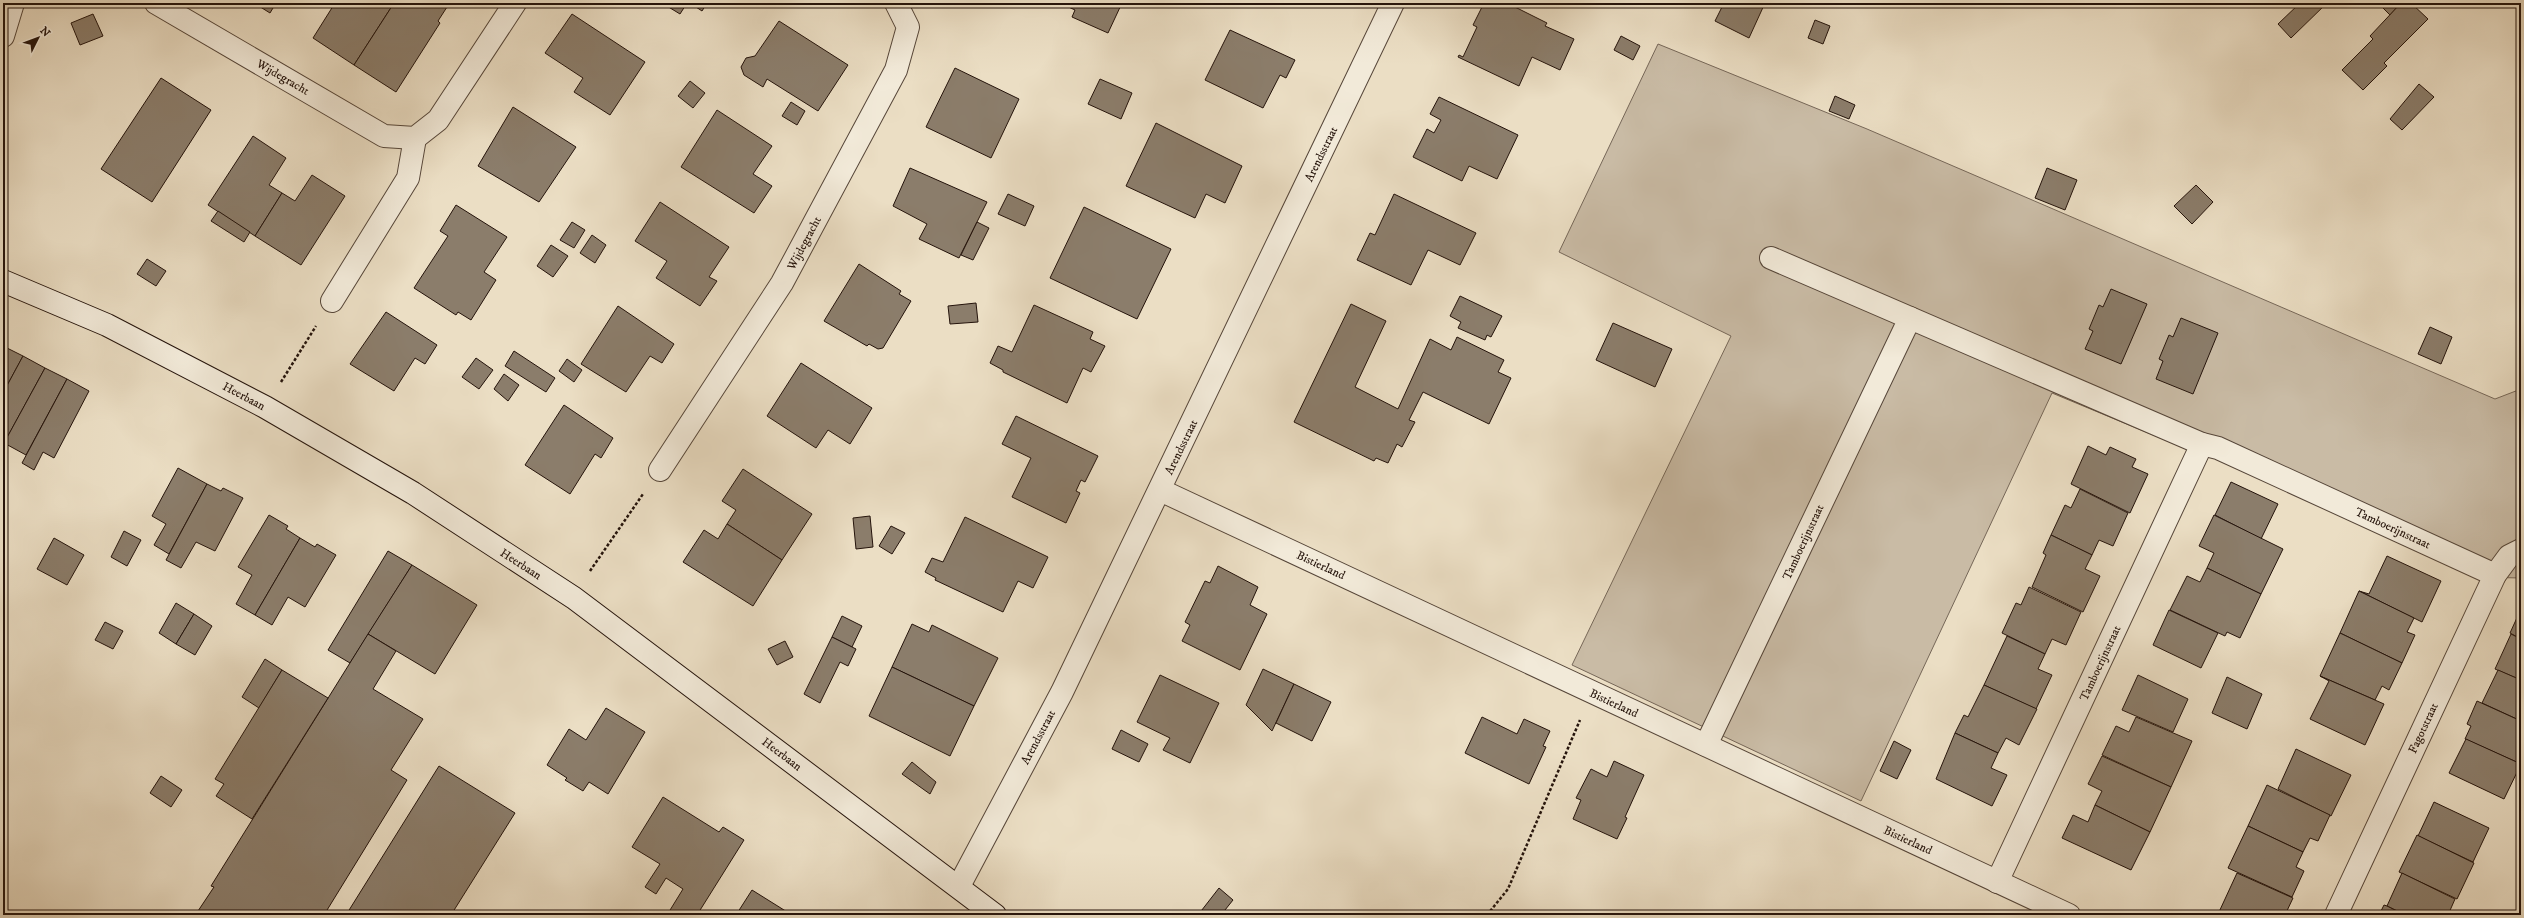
<svg xmlns="http://www.w3.org/2000/svg" width="2524" height="918" font-family="'IM FELL DW Pica',serif">
	<style>
		.green { fill: #c9bba5; stroke: #766758 }
		.building { fill: #8b7d6b; stroke: #24130b }
		.lines { fill: none; stroke-linecap: round; stroke-linejoin: round }
		.street-casing { stroke: #564639; stroke-width: 24 }
		.secondary-casing { stroke: #24130b; stroke-width: 24 }
		.path { stroke: #24130b; stroke-width: 2.5; stroke-dasharray: 3 2; stroke-linecap: butt }
		.street { stroke: #f2ead9; stroke-width: 22 }
		.secondary { stroke: #f2ead9; stroke-width: 22 }
		.labels { text-anchor: middle; stroke-width: 3.5; stroke-linejoin: round; paint-order: stroke }
		.street-label { font-size: 12px; fill: #24130b; stroke: #f2ead9 }
	</style>
	<rect width="100%" height="100%" fill="#ebdec4"/>
	<filter id="stains"><feTurbulence type="fractalNoise" baseFrequency=".005" numOctaves="4"/><feColorMatrix values="0 0 0 0 .2 0 0 0 0 .09 0 0 0 0 .02 0 0 0 .5 -.17"/></filter>
	<radialGradient id="worn" r=".72"><stop offset=".6" stop-color="#630" stop-opacity="0"/><stop offset="1" stop-color="#630" stop-opacity=".3"/></radialGradient>
	<path class="green" d="M 1658,44 L 1867,129 L 2495,399 L 2521,389 L 2521,578 L 2475,577 L 2215,457 L 2170,442 L 2052,393 L 1861,801 L 1572,665 L 1731,336 L 1559,252 Z"/>
	<g class="building">
		<path d="M 254,3 L 276,3 L 270,13 Z"/>
		<path d="M 335,3 L 394,3 L 354,65 L 313,38 Z"/>
		<path d="M 394,3 L 440,3 L 447,7 L 438,21 L 440,23 L 396,92 L 354,65 Z"/>
		<path d="M 662,3 L 687,3 L 680,14 Z"/>
		<path d="M 690,3 L 707,3 L 702,11 Z"/>
		<path d="M 1060,3 L 1122,3 L 1108,33 L 1072,17 L 1075,10 Z"/>
		<path d="M 1484,3 L 1507,3 L 1547,23 L 1545,26 L 1574,39 L 1560,70 L 1532,57 L 1519,86 L 1458,57 L 1459,55 L 1463,57 L 1477,27 L 1473,25 Z"/>
		<path d="M 1724,3 L 1765,3 L 1749,38 L 1715,21 Z"/>
		<path d="M 2300,3 L 2327,3 L 2291,38 L 2278,24 Z"/>
		<path d="M 2378,3 L 2401,3 L 2390,15 Z"/>
		<path d="M 2401,3 L 2411,3 L 2428,19 L 2384,63 L 2387,66 L 2363,90 L 2342,70 L 2373,39 L 2370,36 Z"/>
		<path d="M 93,14 L 103,36 L 80,45 L 71,23 Z"/>
		<path d="M 572,14 L 645,62 L 610,115 L 574,92 L 583,78 L 545,53 Z"/>
		<path d="M 1815,20 L 1830,26 L 1823,44 L 1808,38 Z"/>
		<path d="M 779,21 L 848,65 L 818,111 L 767,79 L 763,87 L 744,75 L 741,67 L 746,58 L 755,56 Z"/>
		<path d="M 1230,30 L 1295,60 L 1286,78 L 1280,75 L 1263,108 L 1205,80 Z"/>
		<path d="M 1621,36 L 1640,46 L 1633,60 L 1614,50 Z"/>
		<path d="M 955,68 L 1019,99 L 991,158 L 926,127 Z"/>
		<path d="M 161,78 L 211,110 L 152,202 L 101,169 Z"/>
		<path d="M 1100,79 L 1132,93 L 1121,119 L 1088,104 Z"/>
		<path d="M 690,81 L 705,93 L 693,108 L 678,96 Z"/>
		<path d="M 2419,84 L 2434,97 L 2402,130 L 2390,119 Z"/>
		<path d="M 1835,96 L 1855,105 L 1849,119 L 1829,111 Z"/>
		<path d="M 1439,97 L 1518,135 L 1497,179 L 1469,166 L 1462,181 L 1413,157 L 1427,129 L 1434,133 L 1441,120 L 1430,114 Z"/>
		<path d="M 791,102 L 805,111 L 797,125 L 782,116 Z"/>
		<path d="M 513,107 L 576,147 L 539,202 L 478,166 Z"/>
		<path d="M 717,110 L 772,146 L 753,174 L 772,186 L 754,213 L 681,167 Z"/>
		<path d="M 1156,123 L 1242,166 L 1225,203 L 1206,194 L 1195,218 L 1126,186 Z"/>
		<path d="M 253,136 L 286,158 L 269,185 L 282,193 L 255,236 L 208,205 Z"/>
		<path d="M 910,168 L 987,202 L 959,258 L 919,239 L 927,224 L 893,206 Z"/>
		<path d="M 2047,168 L 2077,180 L 2065,210 L 2035,198 Z"/>
		<path d="M 312,175 L 345,196 L 301,265 L 255,236 L 282,193 L 295,201 Z"/>
		<path d="M 2196,185 L 2213,202 L 2192,224 L 2174,206 Z"/>
		<path d="M 1008,194 L 1034,206 L 1025,226 L 998,214 Z"/>
		<path d="M 1394,194 L 1476,233 L 1460,265 L 1428,250 L 1411,285 L 1357,260 L 1370,233 L 1375,235 Z"/>
		<path d="M 660,202 L 729,247 L 709,277 L 717,281 L 700,306 L 656,278 L 667,261 L 635,241 Z"/>
		<path d="M 456,205 L 507,237 L 484,272 L 496,280 L 471,320 L 458,312 L 456,315 L 414,288 L 448,236 L 440,231 Z"/>
		<path d="M 1084,207 L 1171,249 L 1137,319 L 1050,278 Z"/>
		<path d="M 218,211 L 250,232 L 244,242 L 211,221 Z"/>
		<path d="M 572,222 L 585,230 L 574,248 L 560,240 Z"/>
		<path d="M 977,222 L 989,228 L 973,260 L 961,255 Z"/>
		<path d="M 592,235 L 606,245 L 595,263 L 580,253 Z"/>
		<path d="M 551,245 L 568,256 L 553,277 L 537,266 Z"/>
		<path d="M 147,259 L 166,271 L 156,286 L 137,274 Z"/>
		<path d="M 859,264 L 901,291 L 899,294 L 911,301 L 883,348 L 878,349 L 869,344 L 867,346 L 824,321 Z"/>
		<path d="M 2111,289 L 2147,304 L 2121,364 L 2085,349 L 2093,331 L 2089,329 L 2099,305 L 2103,307 Z"/>
		<path d="M 1460,296 L 1502,316 L 1491,337 L 1487,335 L 1485,340 L 1458,328 L 1461,322 L 1450,316 Z"/>
		<path d="M 976,303 L 978,322 L 950,324 L 948,306 Z"/>
		<path d="M 1351,304 L 1386,321 L 1355,387 L 1398,409 L 1430,339 L 1451,350 L 1457,337 L 1504,360 L 1498,372 L 1511,378 L 1489,424 L 1423,392 L 1409,420 L 1415,422 L 1402,447 L 1397,444 L 1388,463 L 1376,458 L 1374,461 L 1294,422 Z"/>
		<path d="M 1034,305 L 1093,332 L 1090,339 L 1105,346 L 1091,372 L 1083,368 L 1067,403 L 1003,372 L 1003,370 L 990,363 L 998,346 L 1012,352 Z"/>
		<path d="M 618,306 L 674,344 L 662,363 L 650,356 L 626,392 L 581,364 Z"/>
		<path d="M 386,312 L 437,345 L 425,364 L 415,358 L 394,391 L 350,364 Z"/>
		<path d="M 2181,318 L 2218,333 L 2193,394 L 2156,379 L 2163,361 L 2159,359 L 2169,335 L 2173,337 Z"/>
		<path d="M 1613,323 L 1672,349 L 1655,387 L 1596,360 Z"/>
		<path d="M 2430,327 L 2452,337 L 2441,364 L 2418,354 Z"/>
		<path d="M 3,346 L 23,356 L 3,393 Z"/>
		<path d="M 514,351 L 555,378 L 546,392 L 505,366 Z"/>
		<path d="M 23,356 L 45,368 L 3,445 L 3,393 Z"/>
		<path d="M 476,358 L 493,370 L 479,389 L 462,377 Z"/>
		<path d="M 567,359 L 582,370 L 574,382 L 559,371 Z"/>
		<path d="M 801,363 L 872,408 L 850,444 L 828,430 L 816,448 L 767,416 Z"/>
		<path d="M 45,368 L 67,379 L 26,455 L 4,443 Z"/>
		<path d="M 504,374 L 519,385 L 508,401 L 494,389 Z"/>
		<path d="M 67,379 L 89,391 L 54,458 L 43,452 L 34,470 L 22,463 Z"/>
		<path d="M 564,405 L 613,438 L 601,458 L 595,454 L 570,494 L 525,465 Z"/>
		<path d="M 1016,416 L 1098,456 L 1085,482 L 1081,480 L 1076,491 L 1080,493 L 1066,523 L 1012,497 L 1031,458 L 1002,444 Z"/>
		<path d="M 2088,446 L 2106,455 L 2110,447 L 2136,459 L 2132,467 L 2148,474 L 2130,513 L 2071,484 Z"/>
		<path d="M 178,468 L 207,484 L 169,554 L 154,545 L 166,524 L 152,516 Z"/>
		<path d="M 743,469 L 812,514 L 782,560 L 727,524 L 736,510 L 722,501 Z"/>
		<path d="M 2231,482 L 2278,504 L 2261,539 L 2215,515 Z"/>
		<path d="M 207,484 L 221,491 L 223,488 L 243,498 L 215,551 L 196,542 L 181,568 L 166,560 Z"/>
		<path d="M 2080,489 L 2128,513 L 2113,546 L 2099,540 L 2092,555 L 2051,535 L 2065,505 L 2071,508 Z"/>
		<path d="M 269,515 L 288,526 L 286,529 L 300,538 L 255,615 L 236,604 L 252,575 L 238,567 Z"/>
		<path d="M 2214,515 L 2283,549 L 2261,594 L 2207,568 L 2214,553 L 2199,546 Z"/>
		<path d="M 870,516 L 873,547 L 856,549 L 853,518 Z"/>
		<path d="M 965,517 L 1048,557 L 1033,588 L 1018,581 L 1003,612 L 935,580 L 936,578 L 925,572 L 932,558 L 943,562 Z"/>
		<path d="M 727,524 L 782,560 L 753,606 L 683,562 L 704,530 L 718,539 Z"/>
		<path d="M 891,526 L 905,533 L 892,554 L 879,546 Z"/>
		<path d="M 124,531 L 141,540 L 127,566 L 111,557 Z"/>
		<path d="M 2051,535 L 2092,555 L 2085,569 L 2100,576 L 2083,612 L 2032,587 L 2046,555 L 2043,553 Z"/>
		<path d="M 54,538 L 84,555 L 67,585 L 37,569 Z"/>
		<path d="M 300,538 L 315,547 L 317,544 L 336,555 L 305,607 L 288,597 L 272,625 L 255,615 Z"/>
		<path d="M 388,551 L 412,565 L 350,663 L 328,650 Z"/>
		<path d="M 2387,556 L 2441,581 L 2422,622 L 2359,591 L 2369,594 Z"/>
		<path d="M 412,565 L 477,605 L 435,674 L 368,634 Z"/>
		<path d="M 1218,566 L 1258,587 L 1250,605 L 1267,614 L 1240,670 L 1182,641 L 1190,625 L 1185,622 L 1205,581 L 1210,583 Z"/>
		<path d="M 2207,568 L 2261,594 L 2240,638 L 2227,632 L 2225,636 L 2170,610 L 2187,576 L 2200,582 Z"/>
		<path d="M 2029,587 L 2081,612 L 2066,645 L 2052,639 L 2045,654 L 2002,633 L 2016,603 L 2021,605 Z"/>
		<path d="M 2359,591 L 2414,618 L 2407,632 L 2415,635 L 2402,663 L 2340,633 Z"/>
		<path d="M 176,603 L 194,614 L 176,644 L 159,633 Z"/>
		<path d="M 2521,609 L 2521,639 L 2510,633 Z"/>
		<path d="M 2169,610 L 2218,633 L 2201,668 L 2153,645 Z"/>
		<path d="M 194,614 L 212,626 L 195,655 L 176,644 Z"/>
		<path d="M 842,616 L 862,626 L 852,647 L 832,637 Z"/>
		<path d="M 105,622 L 123,631 L 113,649 L 95,640 Z"/>
		<path d="M 912,624 L 929,632 L 932,625 L 998,658 L 974,706 L 892,667 Z"/>
		<path d="M 2340,633 L 2402,663 L 2389,690 L 2382,686 L 2375,700 L 2320,676 Z"/>
		<path d="M 368,634 L 396,651 L 373,689 L 423,719 L 391,770 L 407,780 L 324,915 L 204,915 L 198,911 L 214,887 L 211,886 Z"/>
		<path d="M 2511,634 L 2521,639 L 2521,680 L 2495,669 Z"/>
		<path d="M 2007,636 L 2045,654 L 2038,669 L 2052,675 L 2036,709 L 1984,685 Z"/>
		<path d="M 832,637 L 856,649 L 848,666 L 840,662 L 820,703 L 804,694 Z"/>
		<path d="M 785,641 L 793,657 L 777,665 L 768,649 Z"/>
		<path d="M 265,659 L 282,670 L 259,708 L 242,697 Z"/>
		<path d="M 892,667 L 974,706 L 950,756 L 869,716 Z"/>
		<path d="M 1263,669 L 1294,684 L 1272,731 L 1246,705 Z"/>
		<path d="M 282,670 L 328,698 L 252,819 L 216,796 L 224,784 L 215,779 Z"/>
		<path d="M 2498,670 L 2521,680 L 2521,721 L 2482,703 Z"/>
		<path d="M 1160,675 L 1219,703 L 1190,763 L 1163,750 L 1170,738 L 1137,722 Z"/>
		<path d="M 2138,675 L 2188,699 L 2173,732 L 2122,710 Z"/>
		<path d="M 2320,676 L 2384,704 L 2365,745 L 2310,719 L 2329,681 Z"/>
		<path d="M 2227,677 L 2262,694 L 2247,729 L 2212,713 Z"/>
		<path d="M 1294,684 L 1331,702 L 1312,741 L 1276,723 Z"/>
		<path d="M 1984,685 L 2037,709 L 2019,745 L 2006,738 L 1998,753 L 1955,733 L 1964,715 L 1968,717 Z"/>
		<path d="M 2477,701 L 2521,721 L 2521,764 L 2465,739 L 2471,726 L 2467,724 Z"/>
		<path d="M 606,708 L 645,732 L 608,794 L 589,782 L 583,791 L 565,780 L 567,778 L 547,765 L 569,729 L 586,740 Z"/>
		<path d="M 1482,717 L 1517,734 L 1524,719 L 1550,731 L 1543,746 L 1546,747 L 1529,784 L 1465,753 Z"/>
		<path d="M 2136,717 L 2192,741 L 2171,787 L 2102,755 L 2116,726 L 2129,732 Z"/>
		<path d="M 1121,730 L 1148,744 L 1139,762 L 1112,749 Z"/>
		<path d="M 1955,733 L 1998,753 L 1991,768 L 2007,775 L 1992,806 L 1936,779 Z"/>
		<path d="M 2466,739 L 2521,764 L 2504,799 L 2449,773 Z"/>
		<path d="M 1894,741 L 1911,750 L 1897,779 L 1880,771 Z"/>
		<path d="M 2296,749 L 2351,775 L 2331,816 L 2278,789 Z"/>
		<path d="M 2102,756 L 2171,787 L 2150,832 L 2095,805 L 2102,791 L 2088,784 Z"/>
		<path d="M 1614,761 L 1644,775 L 1625,817 L 1627,818 L 1617,839 L 1573,819 L 1581,800 L 1576,798 L 1591,769 L 1607,777 Z"/>
		<path d="M 912,762 L 936,782 L 930,794 L 902,774 Z"/>
		<path d="M 439,766 L 515,813 L 451,915 L 346,915 Z"/>
		<path d="M 161,776 L 182,790 L 171,807 L 150,793 Z"/>
		<path d="M 2267,785 L 2330,815 L 2318,841 L 2310,838 L 2303,852 L 2248,826 Z"/>
		<path d="M 663,797 L 719,832 L 723,827 L 744,840 L 697,915 L 667,915 L 683,889 L 666,878 L 656,894 L 645,887 L 660,864 L 632,847 Z"/>
		<path d="M 2434,802 L 2489,828 L 2473,862 L 2418,836 Z"/>
		<path d="M 2095,805 L 2150,832 L 2131,870 L 2062,838 L 2073,815 L 2088,822 Z"/>
		<path d="M 2248,826 L 2303,852 L 2296,867 L 2304,871 L 2292,897 L 2228,868 Z"/>
		<path d="M 2417,835 L 2474,863 L 2457,899 L 2399,872 Z"/>
		<path d="M 2237,873 L 2293,898 L 2285,915 L 2225,915 L 2219,912 Z"/>
		<path d="M 2402,873 L 2455,899 L 2448,915 L 2405,915 L 2387,906 Z"/>
		<path d="M 1219,888 L 1233,900 L 1225,910 L 1231,915 L 1198,915 Z"/>
		<path d="M 752,890 L 792,915 L 736,915 Z"/>
		<path d="M 2384,905 L 2387,906 L 2405,915 L 2379,915 Z"/>
	</g>
	<g class="lines">
		<g class="street-casing">
			<g id="street">
				<path d="M 156,3 L 384,136 L 415,138 L 438,120 L 515,3"/>
				<path d="M 3,36 L 13,3"/>
				<path d="M 1771,258 L 2202,444 L 2218,448 L 2495,575"/>
				<path d="M 332,301 L 408,178 L 415,138"/>
				<path d="M 660,470 L 782,283 L 896,70 L 908,27 L 896,3"/>
				<path d="M 1160,490 L 2069,915"/>
				<path d="M 1706,745 L 1910,318"/>
				<path d="M 1997,882 L 2202,444"/>
				<path d="M 959,886 L 1062,692 L 1393,3"/>
				<path d="M 2336,915 L 2495,575 L 2509,556 L 2521,550"/>
			</g>
		</g>
		<g class="secondary-casing">
			<path id="secondary" d="M 3,281 L 107,325 L 265,407 L 413,493 L 574,598 L 995,915"/>
		</g>
		<g class="path">
			<path d="M 281,382 L 316,326"/>
			<path d="M 590,571 L 643,494"/>
			<path d="M 1487,915 L 1508,889 L 1580,720"/>
		</g>
		<use href="#street" class="street"/>
		<use href="#secondary" class="secondary"/>
	</g>
	<g class="labels">
		<g class="street-label">
			<text transform="translate(283 77) rotate(30)" y="4">Wijdegracht</text>
			<text transform="translate(1321 154) rotate(-64)" y="4">Arendsstraat</text>
			<text transform="translate(804 243) rotate(-62)" y="4">Wijdegracht</text>
			<text transform="translate(244 396) rotate(28)" y="4">Heerbaan</text>
			<text transform="translate(1181 447) rotate(-64)" y="4">Arendsstraat</text>
			<text transform="translate(2393 528) rotate(25)" y="4">Tamboerijnstraat</text>
			<text transform="translate(1803 542) rotate(-65)" y="4">Tamboerijnstraat</text>
			<text transform="translate(521 564) rotate(33)" y="4">Heerbaan</text>
			<text transform="translate(1321 565) rotate(25)" y="4">Bistierland</text>
			<text transform="translate(2100 663) rotate(-65)" y="4">Tamboerijnstraat</text>
			<text transform="translate(1614 703) rotate(25)" y="4">Bistierland</text>
			<text transform="translate(2423 728) rotate(-65)" y="4">Fagotstraat</text>
			<text transform="translate(1038 737) rotate(-62)" y="4">Arendsstraat</text>
			<text transform="translate(782 754) rotate(37)" y="4">Heerbaan</text>
			<text transform="translate(1908 840) rotate(25)" y="4">Bistierland</text>
		</g>
	</g>
	<rect width="2524" height="918" fill="none" stroke="#ebdec4" stroke-width="16"/>
	<rect x="4" y="4" width="2516" height="910" fill="none" stroke="#24130b" stroke-width="2"/>
	<rect x="8" y="8" width="2508" height="902" fill="none" stroke="#24130b"/>
	<g transform="translate(38 38) rotate(48)" stroke="#f2ead9" stroke-width="3" paint-order="stroke">
	<path d="M0-3L7 15L0 10L-7 15Z" fill="#24130b"/>
	<text y="-6" font-size="11" font-weight="bold" text-anchor="middle" fill="#24130b">N</text>
	</g>
	<rect width="100%" height="100%" filter="url(#stains)"/>
	<rect width="100%" height="100%" fill="url(#worn)"/>
</svg>
